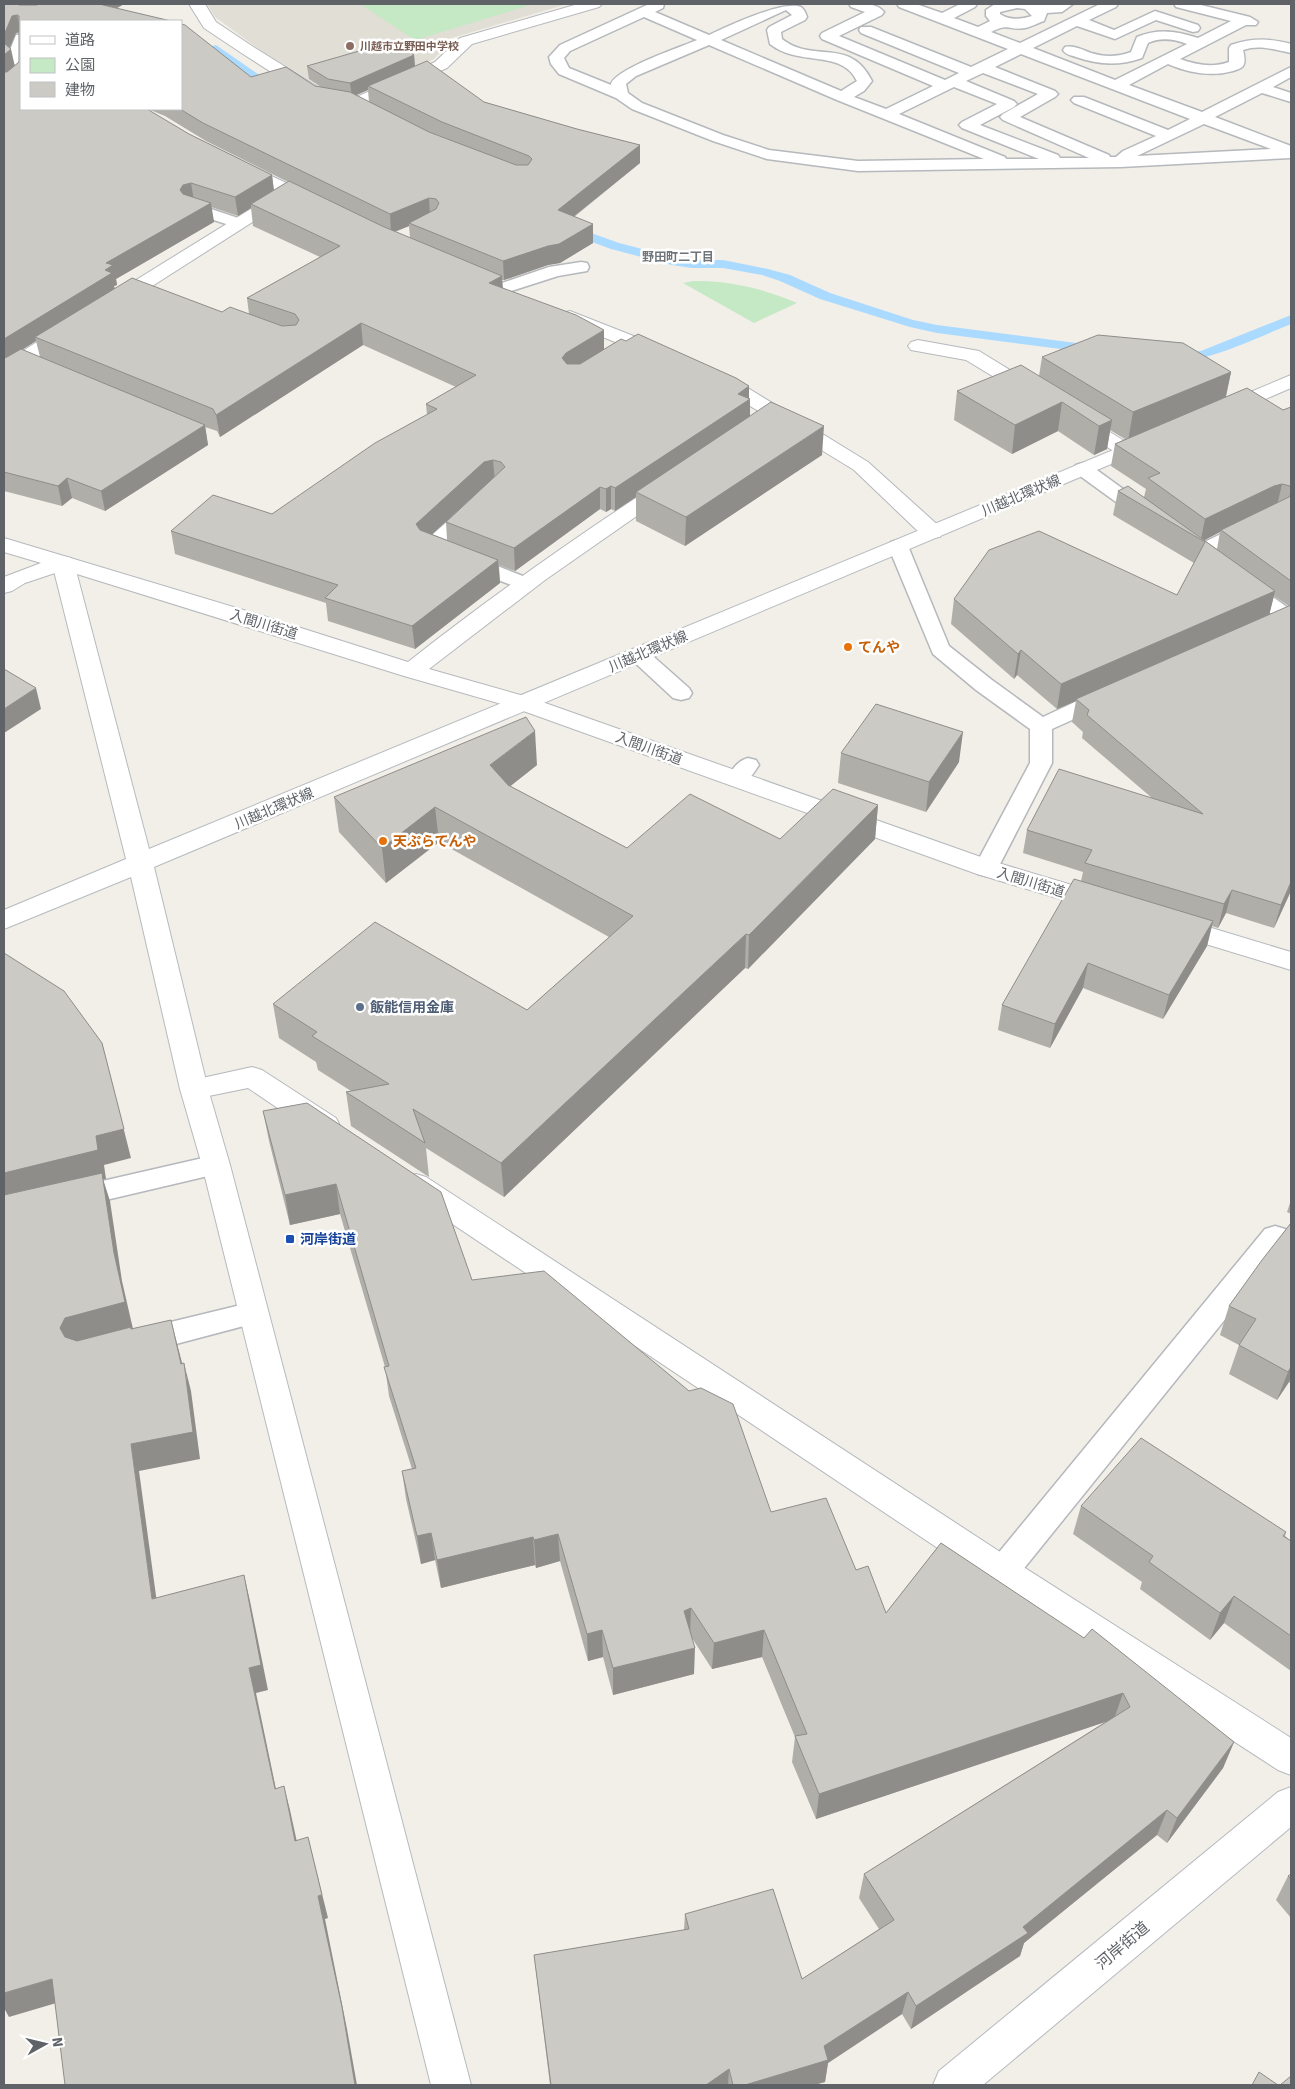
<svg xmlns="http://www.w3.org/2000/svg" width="1295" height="2089" font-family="Signika,'Noto Sans JP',sans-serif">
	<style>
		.education { fill: #e1ded6 }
		.green { fill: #c5e8c5 }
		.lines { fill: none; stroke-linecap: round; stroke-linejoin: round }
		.stream { fill: #aadaff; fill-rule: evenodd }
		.lane-casing { stroke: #b5b8bc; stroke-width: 3 }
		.street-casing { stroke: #b5b8bc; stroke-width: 2 }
		.secondary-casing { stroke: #b6babf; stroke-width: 2 }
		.lane { fill: #fff; fill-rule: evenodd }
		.street { fill: #fff; fill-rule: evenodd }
		.secondary { fill: #fff; fill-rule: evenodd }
		.wall { fill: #afaea9; fill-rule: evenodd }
		.shaded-wall { fill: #8f8d8a }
		.building { fill: #cccac5; stroke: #8f8d8a }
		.education-dot { fill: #8d6e63; stroke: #fff; stroke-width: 2 }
		.food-dot { fill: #e8710a; stroke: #fff; stroke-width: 2 }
		.service-dot { fill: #5c6f8a; stroke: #fff; stroke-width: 2 }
		.transit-dot { fill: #1a4fb4; stroke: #fff; stroke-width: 2 }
		.labels { text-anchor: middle; stroke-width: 5; stroke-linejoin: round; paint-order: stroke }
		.far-education-label { font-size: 11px; font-weight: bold; fill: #785e54; stroke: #fff; text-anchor: start }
		.far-neighbourhood-label { font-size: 12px; font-weight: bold; fill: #70757a; stroke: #fff }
		.street-label { font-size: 14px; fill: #5f6368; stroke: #fff }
		.food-label { font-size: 14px; font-weight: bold; fill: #c56008; stroke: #fff; text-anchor: start }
		.service-label { font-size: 14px; font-weight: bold; fill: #4e5e75; stroke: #fff; text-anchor: start }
		.transit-label { font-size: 14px; font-weight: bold; fill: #164399; stroke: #fff; text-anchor: start }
		.near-street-label { font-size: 16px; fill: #5f6368; stroke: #fff }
	</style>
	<rect width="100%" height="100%" fill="#f1efe8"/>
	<path class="education" d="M 207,4 L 567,4 L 452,38 L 434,59 L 400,77 L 333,94 L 264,53 L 215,17 Z"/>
	<g class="green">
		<path d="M 360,4 L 534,4 L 415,40 Z"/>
		<path d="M 693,281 C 729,280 764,289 797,303 L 754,323 L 683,283 Z"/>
	</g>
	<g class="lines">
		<g class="stream">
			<path d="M 216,45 L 278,88 L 280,90 L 278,92 L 270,92 L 212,50 L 211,48 L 212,46 Z"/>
			<path d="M 569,225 L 619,243 L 673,257 L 692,260 L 723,260 L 768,269 L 790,275 L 830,293 L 913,320 L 937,325 L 1092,345 L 1099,349 L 1092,353 L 937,333 L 910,327 L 820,299 L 780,281 L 762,275 L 723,268 L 692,268 L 672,265 L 611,249 L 565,232 L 563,229 L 565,226 Z"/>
			<path d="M 1291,315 L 1291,324 C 1272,331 1184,374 1170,357 L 1177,353 L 1201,351 Z"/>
		</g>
		<g class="lane-casing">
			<g id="lane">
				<path d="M 649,4 L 664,4 L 663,8 L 655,12 L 709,35 C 728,26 783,0 801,7 C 804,9 806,14 807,17 L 805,20 L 781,32 L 782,39 C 813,64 850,36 872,81 L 864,91 L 854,97 L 886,109 L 933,86 L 822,39 L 820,36 L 822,33 L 865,12 L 851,7 L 849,4 C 861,4 876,2 884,12 L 882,15 L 839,36 L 945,80 L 959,73 L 861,33 L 859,30 L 861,27 L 871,27 L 971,67 L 1008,49 L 899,7 L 897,4 L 916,4 L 942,13 L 960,4 L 977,4 L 975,7 L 954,18 L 978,27 L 990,21 L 986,16 L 986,10 L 995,4 L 1073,4 L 1062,12 L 1047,13 L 1044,21 C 1038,23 1031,27 1025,28 C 1008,31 1010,22 991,32 L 1020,43 L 1100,4 L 1118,4 L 1116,7 L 1089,20 L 1114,30 L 1155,11 L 1198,25 L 1200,28 L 1198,31 L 1193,32 L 1156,20 L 1115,39 L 1077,26 L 1033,48 L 1115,80 L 1187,44 C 1174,39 1161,37 1148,43 L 1142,58 C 1119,66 1099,65 1076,57 C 1071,55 1066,55 1063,50 L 1065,47 C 1074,45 1083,50 1091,53 C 1104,57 1118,57 1131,52 L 1137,37 C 1158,28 1177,31 1198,38 L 1231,21 L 1176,7 L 1174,4 L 1197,4 L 1250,17 L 1258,22 L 1256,25 L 1246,25 L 1180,59 C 1196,65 1213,68 1229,62 L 1229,48 L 1231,45 C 1252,38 1270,38 1291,44 L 1291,53 C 1275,50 1260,44 1243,50 C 1244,54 1246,62 1243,66 C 1242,68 1236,70 1233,71 C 1211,77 1189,73 1168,64 L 1129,85 L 1202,112 L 1291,67 L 1291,77 L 1273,87 L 1291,93 L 1291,102 L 1262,93 L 1215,117 L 1291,146 L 1291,158 L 1121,167 L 858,171 L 767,159 L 713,141 L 632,109 L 616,98 L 559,74 L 551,64 L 549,57 L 560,45 ZM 1017,8 L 1025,9 L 1032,16 C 1022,19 1010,21 1000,14 L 1000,12 ZM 786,10 L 792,15 L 769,27 L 767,30 L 770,44 C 799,67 842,49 857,81 L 841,91 L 721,40 ZM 644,17 L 697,40 C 681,47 612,70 611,85 L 569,68 L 564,58 L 570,51 ZM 709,45 L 837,100 L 984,159 L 858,161 L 769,150 L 723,135 L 642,103 L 628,93 L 626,84 L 636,76 ZM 1021,54 L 1190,119 L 1168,130 L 1084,97 L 1074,97 L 1071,100 L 1074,103 L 1156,136 L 1123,151 L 1116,157 L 1110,157 L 1109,155 L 1020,117 L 1055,97 L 1058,94 L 1055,91 L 995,67 ZM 983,73 L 1038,94 L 1003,114 L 1000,117 L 1003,120 L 1089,158 L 1060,158 L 1058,155 L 980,125 L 1014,107 L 1017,104 L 1014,101 L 966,81 ZM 954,87 L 997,104 L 962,122 L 959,125 L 962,128 L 1039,159 L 1006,159 L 1005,157 L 899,114 ZM 1204,124 L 1271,149 L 1137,156 Z"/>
				<path d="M 21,34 L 21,67 L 16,66 L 7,58 L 16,35 Z"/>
				<path d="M 193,203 L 244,220 L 246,223 L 244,226 L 238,228 L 187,211 L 185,208 L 187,205 Z"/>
				<path d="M 581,262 L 587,263 L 589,267 L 587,271 L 558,276 L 502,294 L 496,293 L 493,289 L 496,285 L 549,267 Z"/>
				<path d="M 1083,463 L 1090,465 L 1152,510 L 1155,514 L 1152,518 L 1145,520 L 1138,518 L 1076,473 L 1074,469 L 1076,465 Z"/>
				<path d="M 473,503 L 480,505 L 483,509 L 444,545 L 533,580 L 536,584 L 533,588 L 526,590 L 519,588 L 423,551 L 420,547 L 423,543 L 466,505 Z"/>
				<path d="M 1248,521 L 1255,523 L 1258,527 L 1255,531 L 1206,556 L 1199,558 L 1192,556 L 1189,552 L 1192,548 Z"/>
				<path d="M 898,540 L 905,542 L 908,546 L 949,646 L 992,680 L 1043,717 L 1096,692 L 1104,690 L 1112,692 L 1115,697 L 1112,702 L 1052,729 L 1052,763 L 998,868 L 994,874 L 986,876 L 978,874 L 974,868 L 1030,763 L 1030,729 L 976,690 L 933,654 L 888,546 L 891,542 Z"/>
				<path d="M 1245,580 L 1252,582 L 1291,610 L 1291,625 L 1284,623 L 1238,590 L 1235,586 L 1238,582 Z"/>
				<path d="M 639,649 L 646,650 L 689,688 L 692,693 L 689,698 L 681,700 L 673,698 L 632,660 L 629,655 L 632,650 Z"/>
				<path d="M 748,758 L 756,760 L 759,765 C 751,777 745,788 729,784 L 726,779 C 732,770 737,761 748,758 Z"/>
				<path d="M 216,1155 L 225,1158 L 229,1165 L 225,1172 L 72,1208 L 63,1205 L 59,1198 L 63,1191 L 72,1188 Z"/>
				<path d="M 1275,1226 L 1285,1229 L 1289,1237 L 1285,1245 L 1013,1582 L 1002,1586 L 991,1582 L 987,1572 L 991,1562 L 1265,1229 Z"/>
				<path d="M 253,1302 L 263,1305 L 267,1313 L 263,1321 L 142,1353 L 132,1349 L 128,1341 L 132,1333 L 142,1329 Z"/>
			</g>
		</g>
		<g class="street-casing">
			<g id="street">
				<path d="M 189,4 L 205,4 L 216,22 L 255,48 L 329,94 L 352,99 L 435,62 L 460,38 L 578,4 L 602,4 L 599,7 L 472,44 L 447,68 L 354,109 L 318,102 L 243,54 L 204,28 Z"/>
				<path d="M 240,161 L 320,199 L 323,203 L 320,207 L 314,208 L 308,207 L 290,198 L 121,306 L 114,308 L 107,306 L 105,302 L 107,298 L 278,192 L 234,170 L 231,166 L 234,162 Z"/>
				<path d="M 570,311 L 669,350 L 672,354 L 669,358 L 662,360 L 655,358 L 563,321 L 560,317 L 563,313 Z"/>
				<path d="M 69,324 L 76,326 L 79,330 L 76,334 L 11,375 L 4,377 L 4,363 L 62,326 Z"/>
				<path d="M 918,340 L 979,351 L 1041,389 L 1044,393 L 1041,397 L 1034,399 L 1027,397 L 966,360 L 911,350 L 908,346 L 911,342 Z"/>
				<path d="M 718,372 L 725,374 L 868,462 L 940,527 L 943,532 L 940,537 L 932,538 L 924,537 L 854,470 L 711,382 L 708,378 L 711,374 Z"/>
				<path d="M 1077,414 L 1084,416 L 1134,447 L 1137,451 L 1134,455 L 1127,457 L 1120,455 L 1070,424 L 1067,420 L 1070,416 Z"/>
				<path d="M 667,480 L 674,482 L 678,486 L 674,490 L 545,580 L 429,669 L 531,698 L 995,862 L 1112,897 L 1116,903 L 1112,909 L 1103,912 L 977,874 L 515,708 L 404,676 L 64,570 L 25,583 L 12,591 L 4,593 L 4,577 L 41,563 L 4,552 L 4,538 L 260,615 L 408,662 C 489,598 573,539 660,482 Z"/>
				<path d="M 1172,916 L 1291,952 L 1291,970 L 1163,931 L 1159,925 L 1163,919 Z"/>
				<path d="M 252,1067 L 262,1070 L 336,1118 L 340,1126 L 336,1134 L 326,1137 L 316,1134 L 248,1088 L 194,1099 L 184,1096 L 180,1089 L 184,1082 Z"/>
				<path d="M 416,1174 L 426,1177 L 1014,1561 L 1291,1738 L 1291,1775 L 1278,1770 L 990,1583 L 406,1193 L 401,1185 L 406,1177 Z"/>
			</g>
		</g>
		<g class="secondary-casing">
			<g id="secondary">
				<path d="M 1291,375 L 1291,388 L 1231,414 L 1224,416 L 1217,414 L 1214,410 L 1217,406 Z"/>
				<path d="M 1147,436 L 1154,438 L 1157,442 L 1154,446 L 154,867 L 208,1089 L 230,1165 L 471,2085 L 431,2085 L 202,1165 L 180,1089 L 131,877 L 4,929 L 4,910 L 126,859 L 52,563 L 55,558 L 63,556 L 71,558 L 74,563 L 149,849 Z"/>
				<path d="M 1291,1787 L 1291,1827 L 983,2085 L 933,2085 L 939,2071 L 1278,1792 Z"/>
			</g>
		</g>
		<use href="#lane" class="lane"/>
		<use href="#street" class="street"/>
		<use href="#secondary" class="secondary"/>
	</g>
	<g class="wall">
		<path d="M 4,4 L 124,4 L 117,8 L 21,109 L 189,134 L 272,175 L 274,190 L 288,182 L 206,141 L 165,116 L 148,109 L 181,109 L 251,77 L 321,87 L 309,79 L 307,66 L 414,55 L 415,66 L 484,102 L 577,129 L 640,145 L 640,163 L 574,217 L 593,243 L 560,263 L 548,265 L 504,280 L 502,280 L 503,288 L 604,349 L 750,399 L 750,416 L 822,455 L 685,546 L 636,521 L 636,497 L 615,511 L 611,509 L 606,512 L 600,509 L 515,571 L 499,565 L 500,583 L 415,649 L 328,621 L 326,603 L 175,554 L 171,531 L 272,514 L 427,415 L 426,404 L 456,387 L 363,345 L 220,437 L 217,431 L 205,427 L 208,445 L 105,511 L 72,498 L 62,506 L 4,491 ZM 19,32 L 19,62 L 14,66 L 9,48 L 16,33 ZM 368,90 L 369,102 L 356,95 ZM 211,207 L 238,216 L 251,208 L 253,226 L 320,257 L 247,298 L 249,314 L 222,312 L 115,288 L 114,286 L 117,285 L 116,279 L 214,222 ZM 409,226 L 410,238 L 395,232 ZM 36,341 L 40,357 L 22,350 ZM 486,484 L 446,522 L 447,540 L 432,534 Z"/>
		<path d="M 1042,357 L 1231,372 L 1226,397 L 1283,410 L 1291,407 L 1291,894 L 1290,893 L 1274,928 L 1226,913 L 1218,928 L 1212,926 L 1207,946 L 1163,1019 L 1083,988 L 1050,1048 L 998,1030 L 1002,1005 L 1081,881 L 1083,872 L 1023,853 L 1027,830 L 1152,798 L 1082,738 L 1083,732 L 1072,722 L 1076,701 L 1057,709 L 1017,675 L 1014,679 L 951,624 L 954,599 L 1177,595 L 1194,563 L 1113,515 L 1118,491 L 1144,497 L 1146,489 L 1111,466 L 1115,444 L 1125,439 L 1110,430 L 1107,449 L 1094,455 L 1058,431 L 1012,454 L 954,420 L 957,391 L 1039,376 ZM 1220,532 L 1217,549 L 1204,540 ZM 1274,596 L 1289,606 L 1269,615 Z"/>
		<path d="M 841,753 L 959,762 L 926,812 L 838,783 Z"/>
		<path d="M 537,765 L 510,786 L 627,848 L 780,839 L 878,805 L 875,839 L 748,969 L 745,968 L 504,1197 L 426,1148 L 429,1177 L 351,1126 L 346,1092 L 351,1091 L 318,1070 L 316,1062 L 279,1038 L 273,1004 L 527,1010 L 609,937 L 439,842 L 386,883 L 339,832 L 334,797 Z"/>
		<path d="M 263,1111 L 472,1280 L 771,1512 L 856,1570 L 886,1613 L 941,1543 L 1234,1742 L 1223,1768 L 1167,1843 L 1157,1835 L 1024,1943 L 1020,1956 L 911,2029 L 902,2014 L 828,2063 L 825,2082 L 814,2085 L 550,2085 L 534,1955 L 684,1930 L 685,1914 L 802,1979 L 879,1929 L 859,1898 L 864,1874 L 1105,1722 L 816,1819 L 792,1762 L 795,1737 L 762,1657 L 712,1669 L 692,1638 L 694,1674 L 613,1695 L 603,1657 L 588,1661 L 560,1561 L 536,1568 L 535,1565 L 441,1588 L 435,1560 L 421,1564 L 406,1499 L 402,1471 L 412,1469 L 389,1396 L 385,1367 L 340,1214 L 290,1225 L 269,1141 Z"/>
		<path d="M 1291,1200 L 1291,1214 L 1287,1212 Z"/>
		<path d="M 1291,1223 L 1291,1384 L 1289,1382 L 1277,1400 L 1229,1374 L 1239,1345 L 1220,1335 L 1229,1306 Z"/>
		<path d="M 1081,1506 L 1286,1532 L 1285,1536 L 1291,1541 L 1291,1671 L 1224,1623 L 1210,1640 L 1140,1589 L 1142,1582 L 1073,1534 Z"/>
		<path d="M 1291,1874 L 1291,1918 L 1276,1900 L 1288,1876 Z"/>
	</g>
	<g class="shaded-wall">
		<path d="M 19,4 L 38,4 L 23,20 Z"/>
		<path d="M 94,4 L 124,4 L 96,20 Z"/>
		<path d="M 17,15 L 21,32 L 16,33 L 8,52 L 11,49 L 15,67 L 4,76 L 4,35 L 12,16 Z"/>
		<path d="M 414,55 L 415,69 L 368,86 L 368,90 L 352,97 L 350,83 Z"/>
		<path d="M 640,145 L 640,163 L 558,229 L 558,210 Z"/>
		<path d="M 272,175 L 274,193 L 251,204 L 251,208 L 238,216 L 235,197 Z"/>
		<path d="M 191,183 L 194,201 L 186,203 L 180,190 L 183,185 Z"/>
		<path d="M 429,198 L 430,216 L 409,223 L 409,226 L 391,233 L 390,214 Z"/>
		<path d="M 211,203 L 214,222 L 116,279 L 117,285 L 114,286 L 115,292 L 35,337 L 36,341 L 4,361 L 4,339 L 105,270 L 106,263 Z"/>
		<path d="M 593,224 L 593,243 L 560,263 L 548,265 L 504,280 L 503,261 Z"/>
		<path d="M 502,276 L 503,297 L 489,283 Z"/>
		<path d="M 361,323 L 363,345 L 220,437 L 216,415 Z"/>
		<path d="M 604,330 L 604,352 L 563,380 L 562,358 L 566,353 Z"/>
		<path d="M 1231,372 L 1225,400 L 1128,441 L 1133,412 Z"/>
		<path d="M 749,386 L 749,401 L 750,399 L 750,422 L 636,492 L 636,497 L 615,511 L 615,488 L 738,394 Z"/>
		<path d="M 1062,402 L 1058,431 L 1012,454 L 1015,425 Z"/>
		<path d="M 1112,420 L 1107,449 L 1094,455 L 1099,426 Z"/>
		<path d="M 205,425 L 208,445 L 105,511 L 101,491 Z"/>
		<path d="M 824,426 L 822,455 L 685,546 L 686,517 Z"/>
		<path d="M 493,460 L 495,482 L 486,485 L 418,547 L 416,524 L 484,462 Z"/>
		<path d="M 67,478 L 72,498 L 62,506 L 58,486 Z"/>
		<path d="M 1282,484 L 1277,506 L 1221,530 L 1220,532 L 1203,541 L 1201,539 L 1205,519 L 1274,486 Z"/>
		<path d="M 611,486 L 611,509 L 606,512 L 606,489 Z"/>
		<path d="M 600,487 L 600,509 L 515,571 L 514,548 Z"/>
		<path d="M 498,560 L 500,583 L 415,649 L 412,626 Z"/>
		<path d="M 1275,591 L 1269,616 L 1076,699 L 1076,701 L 1057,709 L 1061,684 Z"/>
		<path d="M 1021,650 L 1017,675 L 1014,679 L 1018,654 Z"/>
		<path d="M 36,688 L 41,709 L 4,733 L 4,709 Z"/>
		<path d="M 535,731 L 537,765 L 493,800 L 490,765 Z"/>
		<path d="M 963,732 L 959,762 L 926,812 L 929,782 Z"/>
		<path d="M 878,805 L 875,839 L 748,969 L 749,935 Z"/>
		<path d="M 435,807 L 439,842 L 386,883 L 382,848 Z"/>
		<path d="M 1291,882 L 1291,889 L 1290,893 L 1274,928 L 1281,905 Z"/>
		<path d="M 1232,890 L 1226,913 L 1218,928 L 1224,904 Z"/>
		<path d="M 1213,921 L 1207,946 L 1163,1019 L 1169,995 Z"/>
		<path d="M 746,934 L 745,968 L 504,1197 L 501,1163 Z"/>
		<path d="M 1088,963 L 1083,988 L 1050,1048 L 1055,1024 Z"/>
		<path d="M 102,1043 L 131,1158 L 104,1165 L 106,1179 L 103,1179 L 110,1201 L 122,1281 L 133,1329 L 69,1356 L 4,1203 L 4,1173 L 96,1136 Z"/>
		<path d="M 336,1184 L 340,1214 L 290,1225 L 285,1195 Z"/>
		<path d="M 171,1320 L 187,1382 L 184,1363 L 191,1391 L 200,1459 L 139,1471 L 160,1625 L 152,1599 L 131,1444 L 181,1364 Z"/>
		<path d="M 1291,1367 L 1291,1377 L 1289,1382 L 1277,1400 L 1288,1372 Z"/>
		<path d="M 431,1533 L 435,1560 L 421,1564 L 417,1536 Z"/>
		<path d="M 558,1534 L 560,1561 L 536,1568 L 534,1540 Z"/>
		<path d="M 533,1537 L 535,1565 L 441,1588 L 437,1560 Z"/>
		<path d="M 244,1575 L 250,1601 L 268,1690 L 256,1693 L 281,1813 L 275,1789 L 249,1668 Z"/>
		<path d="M 1234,1596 L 1224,1623 L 1210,1640 L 1220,1613 Z"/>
		<path d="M 691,1608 L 690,1635 L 684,1611 Z"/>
		<path d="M 602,1630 L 603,1657 L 588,1661 L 587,1634 Z"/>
		<path d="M 764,1630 L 762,1657 L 712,1669 L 714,1643 Z"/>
		<path d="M 695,1648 L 694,1674 L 613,1695 L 613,1668 Z"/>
		<path d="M 1123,1693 L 1114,1719 L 816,1819 L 819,1794 Z"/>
		<path d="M 1234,1742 L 1223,1768 L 1167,1843 L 1177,1818 Z"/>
		<path d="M 284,1786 L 290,1810 L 302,1865 L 295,1841 Z"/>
		<path d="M 1167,1810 L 1157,1835 L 1024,1943 L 1020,1956 L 911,2029 L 916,2006 L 1023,1927 Z"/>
		<path d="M 308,1837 L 328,1918 L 325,1919 L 347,2029 L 357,2085 L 355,2085 L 318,1896 Z"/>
		<path d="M 52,1979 L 63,2001 L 9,2017 L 4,2008 L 4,1993 Z"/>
		<path d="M 908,1992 L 902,2014 L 828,2063 L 825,2082 L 814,2085 L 745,2085 L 824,2046 Z"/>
		<path d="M 729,2069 L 728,2085 L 706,2085 Z"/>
	</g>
	<g class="building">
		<path d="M 4,4 L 19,4 L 19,5 L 37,5 L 38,4 L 99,4 L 171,21 L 21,21 L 21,109 L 147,109 L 189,134 L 272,175 L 235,197 L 191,183 L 183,185 L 180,190 L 183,194 L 211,203 L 106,263 L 113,265 L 105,270 L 112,273 L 4,339 L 4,72 L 7,72 L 19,62 L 19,16 L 17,15 L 12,16 L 4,35 Z"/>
		<path d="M 181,24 L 185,25 L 251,77 L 286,67 L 315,86 L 350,92 L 429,132 L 516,165 L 528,165 L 532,159 L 529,156 L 442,122 L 368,86 L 427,61 L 484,102 L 577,129 L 640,145 L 558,210 L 593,224 L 559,244 L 548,246 L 503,261 L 409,223 L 436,209 L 439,203 L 436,199 L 429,198 L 390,214 L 203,123 L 180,109 L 181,109 Z"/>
		<path d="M 394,41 L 414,55 L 350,83 L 328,79 L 307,66 Z"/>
		<path d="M 4,43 L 11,49 L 4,55 Z"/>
		<path d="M 289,181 L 382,226 L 502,276 L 489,283 L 576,315 L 604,330 L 566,353 L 562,358 L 567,364 L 580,364 L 621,339 L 626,341 L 638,334 L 736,378 L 749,386 L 738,394 L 750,399 L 615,488 L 611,486 L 606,489 L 600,487 L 514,548 L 446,522 L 505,467 L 501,462 L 493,460 L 484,462 L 416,524 L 420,530 L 498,560 L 412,626 L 325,598 L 338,585 L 171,531 L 213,495 L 272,514 L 375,443 L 437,409 L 426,404 L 476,375 L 361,323 L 216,415 L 213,409 L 35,337 L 132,278 L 222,312 L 230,307 L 282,326 L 296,325 L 299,320 L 295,314 L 247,298 L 340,246 L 251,204 Z"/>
		<path d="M 1098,335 L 1183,343 L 1231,372 L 1133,412 L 1042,357 Z"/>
		<path d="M 21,349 L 205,425 L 101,491 L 67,478 L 58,486 L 4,472 L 4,358 L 7,357 Z"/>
		<path d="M 1021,365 L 1112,420 L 1099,426 L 1062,402 L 1015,425 L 957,391 Z"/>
		<path d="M 1247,388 L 1283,410 L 1291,407 L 1291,488 L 1290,486 L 1282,484 L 1274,486 L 1205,519 L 1148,478 L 1160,473 L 1115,444 Z"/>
		<path d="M 771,402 L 824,426 L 686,517 L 636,492 Z"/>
		<path d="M 1128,486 L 1275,591 L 1061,684 L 1021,650 L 1018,654 L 954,599 L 989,550 L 1039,531 L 1177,595 L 1205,542 L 1118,491 Z"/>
		<path d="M 1291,494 L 1291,581 L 1221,530 L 1289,497 Z"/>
		<path d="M 1291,605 L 1291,882 L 1281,905 L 1232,890 L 1224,904 L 1085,863 L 1092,850 L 1027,830 L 1059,769 L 1203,814 L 1087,715 L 1089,710 L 1076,699 Z"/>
		<path d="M 4,669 L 36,688 L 4,709 Z"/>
		<path d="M 876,704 L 963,732 L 929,782 L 841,753 Z"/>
		<path d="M 526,717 L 535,731 L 490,765 L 508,785 L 627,848 L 690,794 L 780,839 L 833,789 L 878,805 L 749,935 L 746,934 L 501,1163 L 413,1109 L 425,1143 L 346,1092 L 389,1084 L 312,1036 L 317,1032 L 273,1004 L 375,922 L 527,1010 L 633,916 L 435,807 L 382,848 L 334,797 Z"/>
		<path d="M 1074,879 L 1213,921 L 1169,995 L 1088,963 L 1055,1024 L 1002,1005 Z"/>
		<path d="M 4,953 L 64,991 L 102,1043 L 124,1129 L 96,1136 L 98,1150 L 4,1173 Z"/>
		<path d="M 307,1103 L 441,1192 L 472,1280 L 544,1271 L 689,1391 L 701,1388 L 733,1404 L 771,1512 L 826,1498 L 856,1570 L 868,1566 L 886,1613 L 941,1543 L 1084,1638 L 1092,1629 L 1234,1742 L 1177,1818 L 1167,1810 L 1023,1927 L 1028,1933 L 916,2006 L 908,1992 L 824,2046 L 828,2060 L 745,2085 L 733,2085 L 729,2069 L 706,2085 L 551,2085 L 534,1955 L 689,1929 L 685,1914 L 773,1889 L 802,1979 L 894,1920 L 864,1874 L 1130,1707 L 1123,1693 L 819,1794 L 795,1736 L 807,1734 L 764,1630 L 714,1643 L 691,1608 L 684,1611 L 695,1648 L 613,1668 L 602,1630 L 587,1634 L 558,1534 L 534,1540 L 533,1537 L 437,1560 L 431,1533 L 417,1536 L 402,1471 L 416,1468 L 384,1367 L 389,1366 L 336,1184 L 285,1195 L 263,1111 Z"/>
		<path d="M 102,1173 L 114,1253 L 125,1302 L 65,1318 L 60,1328 L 65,1337 L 77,1341 L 131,1327 L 131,1329 L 171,1320 L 181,1364 L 184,1363 L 193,1432 L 131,1444 L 152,1599 L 244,1575 L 261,1665 L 249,1668 L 275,1789 L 284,1786 L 295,1841 L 308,1837 L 322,1895 L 318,1896 L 342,2007 L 355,2085 L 65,2085 L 52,1979 L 4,1993 L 4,1195 Z"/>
		<path d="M 1291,1223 L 1291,1367 L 1288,1372 L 1239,1345 L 1256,1319 L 1229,1306 L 1262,1260 Z"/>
		<path d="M 1141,1438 L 1286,1532 L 1283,1536 L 1291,1541 L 1291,1636 L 1234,1596 L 1220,1613 L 1149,1562 L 1153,1556 L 1081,1506 Z"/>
		<path d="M 1291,1874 L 1291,1879 L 1288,1876 Z"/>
		<path d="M 1259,2072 L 1278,2085 L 1252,2085 Z"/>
		<path d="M 1291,2076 L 1291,2085 L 1280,2085 Z"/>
	</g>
	<circle class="education-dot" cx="350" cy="46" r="5"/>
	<g class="food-dot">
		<circle cx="848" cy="647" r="5"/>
		<circle cx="383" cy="841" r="5"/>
	</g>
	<circle class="service-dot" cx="360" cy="1007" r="5"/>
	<rect class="transit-dot" x="285" y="1234" width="10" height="10" rx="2.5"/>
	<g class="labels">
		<g class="far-education-label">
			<text x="360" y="50">川越市立野田中学校</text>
		</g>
		<g class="far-neighbourhood-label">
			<text x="678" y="261">野田町二丁目</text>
		</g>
		<g class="street-label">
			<text transform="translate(1021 495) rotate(-23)" y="5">川越北環状線</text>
			<text transform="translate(264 624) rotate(17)" y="5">入間川街道</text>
			<text transform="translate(648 651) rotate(-23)" y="5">川越北環状線</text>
			<text transform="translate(649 748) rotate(20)" y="5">入間川街道</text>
			<text transform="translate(274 808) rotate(-23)" y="5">川越北環状線</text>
			<text transform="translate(1031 882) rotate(17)" y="5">入間川街道</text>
		</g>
		<g class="food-label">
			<text x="858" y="652">てんや</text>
			<text x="393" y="846">天ぷらてんや</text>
		</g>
		<g class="service-label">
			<text x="370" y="1012">飯能信用金庫</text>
		</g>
		<g class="transit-label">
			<text x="300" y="1244">河岸街道</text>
		</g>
		<g class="near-street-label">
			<text transform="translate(1122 1945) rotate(-40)" y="6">河岸街道</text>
		</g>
	</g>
	<rect width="1295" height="2089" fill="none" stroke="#5f6368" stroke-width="10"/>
	<rect x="20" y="20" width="162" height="90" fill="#ffffff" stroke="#bfc1c3"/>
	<rect x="30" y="36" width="25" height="8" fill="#ffffff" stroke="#bfc1c3"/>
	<text x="65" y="45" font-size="15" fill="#5f6368">道路</text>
	<rect x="30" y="58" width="25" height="15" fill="#c5e8c5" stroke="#bfc1c3"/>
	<text x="65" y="70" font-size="15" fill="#5f6368">公園</text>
	<rect x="30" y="82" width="25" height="15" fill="#cccac5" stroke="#bfc1c3"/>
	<text x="65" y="95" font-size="15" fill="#5f6368">建物</text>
	<g transform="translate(45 2044) rotate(82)" stroke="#ffffff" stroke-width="4" paint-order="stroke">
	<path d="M0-4L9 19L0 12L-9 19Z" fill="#5f6368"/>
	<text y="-8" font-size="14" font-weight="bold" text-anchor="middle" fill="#5f6368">N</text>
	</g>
</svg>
